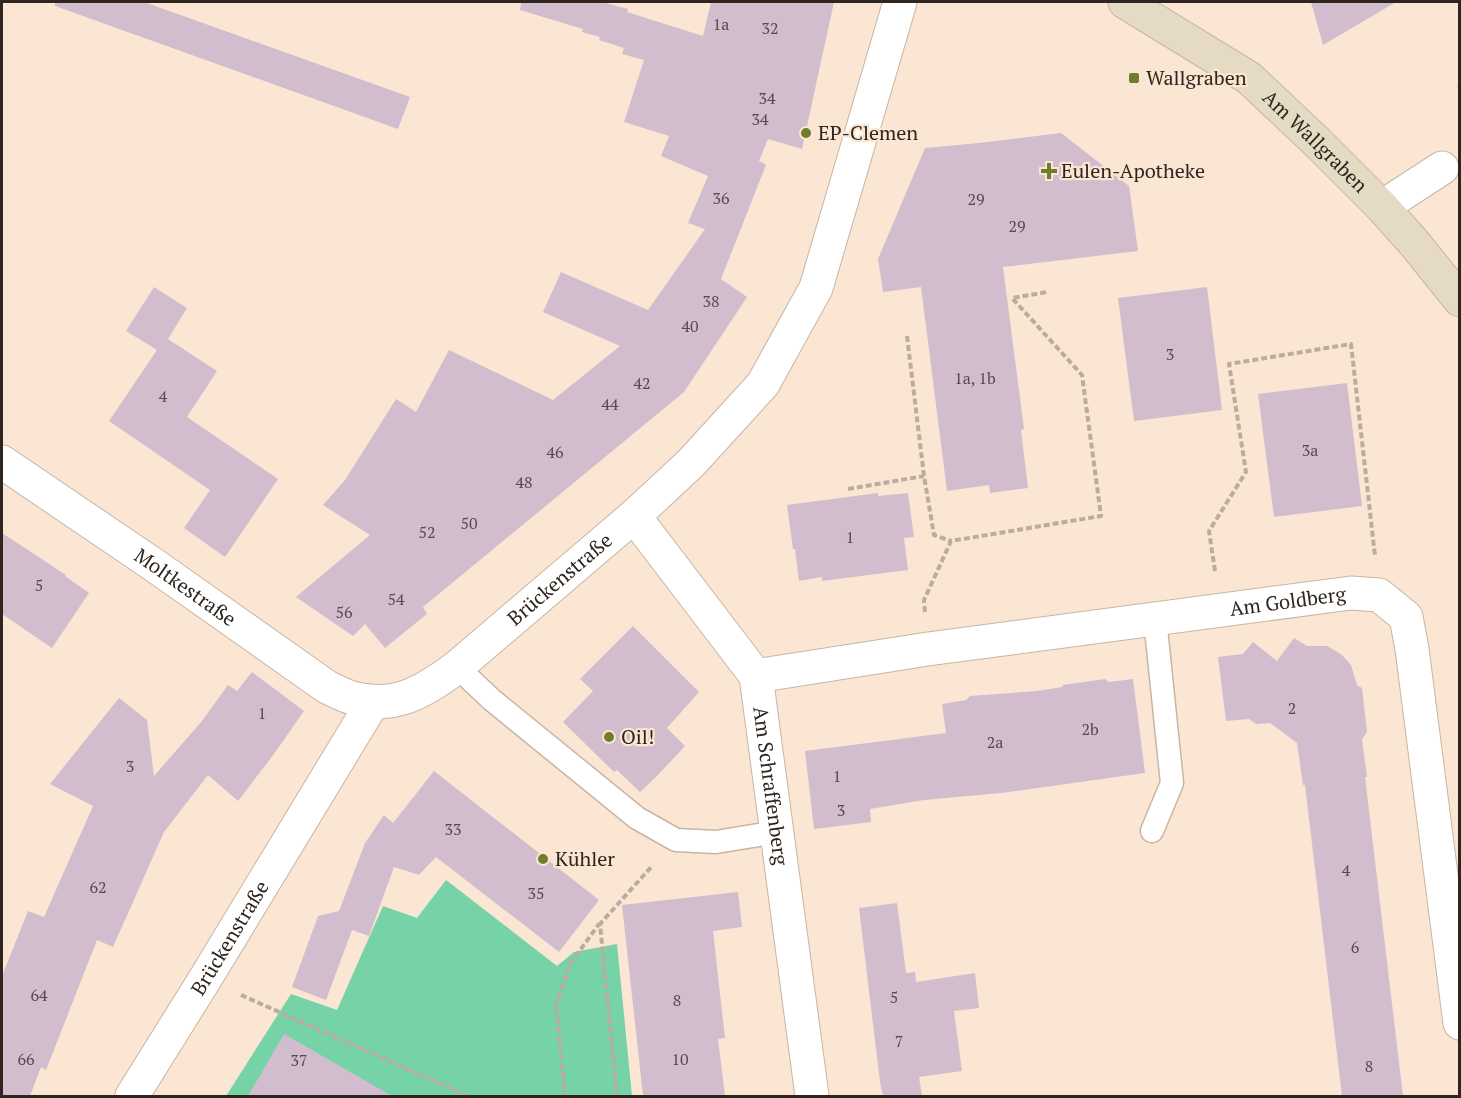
<svg xmlns="http://www.w3.org/2000/svg" width="1461" height="1098" font-family="'PT Serif',serif">
	<style>
		.green { fill: #75d3a7 }
		.building { fill: #d2bdcf }
		.lines { fill: none; stroke-linecap: round; stroke-linejoin: round }
		.service-casing { stroke: #c8b5a3; stroke-width: 25 }
		.pedestrian-casing { stroke: #c8b5a3; stroke-width: 35 }
		.minor-casing { stroke: #c8b5a3; stroke-width: 35 }
		.tertiary-casing { stroke: #c8b5a3; stroke-width: 35 }
		.secondary-casing { stroke: #c8b5a3; stroke-width: 35 }
		.path { stroke: #bcac9d; stroke-width: 4; stroke-dasharray: 6 3; stroke-linecap: butt }
		.service { stroke: #fff; stroke-width: 22 }
		.pedestrian { stroke: #fff; stroke-width: 33 }
		.minor { stroke: #fff; stroke-width: 33 }
		.tertiary { stroke: #fff; stroke-width: 33 }
		.secondary { stroke: #e5dac3; stroke-width: 33 }
		.poi-dot { fill: #6e7e2c; stroke: #fae6d3; stroke-width: 2 }
		.labels { text-anchor: middle; stroke-width: 4.5; stroke-linejoin: round; paint-order: stroke }
		.number-label { font-size: 16px; fill: #564b4a }
		.poi-label { font-size: 20px; fill: #2d251e; stroke: #fae6d3; text-anchor: start }
		.street-label { font-size: 20px; fill: #2d251e; stroke: #fae6d3 }
	</style>
	<rect width="100%" height="100%" fill="#fae6d3"/>
	<path class="green" d="M 446,880 L 557,966 L 574,952 L 617,944 L 632,1096 L 226,1096 L 291,994 L 337,1010 L 383,906 L 417,918 Z"/>
	<g class="building">
		<path d="M 55,2 L 144,2 L 410,97 L 398,129 L 55,6 Z"/>
		<path d="M 521,2 L 602,2 L 628,9 L 627,12 L 703,36 L 711,2 L 834,2 L 802,149 L 768,139 L 759,161 L 766,165 L 721,279 L 747,297 L 684,392 L 423,607 L 427,614 L 385,648 L 365,624 L 353,636 L 296,597 L 370,535 L 323,505 L 345,480 L 396,399 L 416,412 L 449,350 L 553,400 L 620,346 L 543,312 L 561,272 L 648,310 L 705,229 L 688,223 L 708,176 L 661,156 L 669,136 L 624,122 L 644,60 L 622,54 L 624,48 L 599,40 L 600,37 L 582,32 L 583,29 L 520,10 Z"/>
		<path d="M 1311,2 L 1396,2 L 1323,45 Z"/>
		<path d="M 1061,133 L 1129,186 L 1138,251 L 1003,267 L 1024,429 L 1021,430 L 1028,488 L 990,493 L 989,485 L 947,491 L 921,287 L 883,292 L 878,259 L 925,148 L 979,143 Z"/>
		<path d="M 154,287 L 187,308 L 168,339 L 217,371 L 187,417 L 278,479 L 225,557 L 184,528 L 210,490 L 109,421 L 157,350 L 126,331 Z"/>
		<path d="M 1207,287 L 1222,410 L 1134,421 L 1118,298 Z"/>
		<path d="M 1347,383 L 1362,506 L 1274,517 L 1258,394 Z"/>
		<path d="M 878,493 L 878,496 L 908,493 L 914,537 L 904,538 L 908,570 L 822,581 L 822,577 L 799,581 L 795,549 L 793,549 L 787,505 Z"/>
		<path d="M 2,533 L 66,575 L 65,576 L 89,593 L 52,648 L 2,614 Z"/>
		<path d="M 633,626 L 699,692 L 667,728 L 685,746 L 657,776 L 640,792 L 617,770 L 614,772 L 563,722 L 593,691 L 580,679 Z"/>
		<path d="M 1294,638 L 1307,646 L 1327,646 L 1341,654 L 1351,665 L 1357,685 L 1362,688 L 1367,732 L 1362,739 L 1367,777 L 1365,777 L 1403,1096 L 1342,1096 L 1305,785 L 1303,785 L 1297,743 L 1270,723 L 1256,724 L 1249,719 L 1226,721 L 1218,657 L 1243,654 L 1253,642 L 1277,661 Z"/>
		<path d="M 252,672 L 304,711 L 274,754 L 238,801 L 208,775 L 164,832 L 113,947 L 97,940 L 46,1070 L 41,1067 L 30,1096 L 2,1096 L 2,976 L 28,911 L 44,917 L 93,806 L 50,784 L 119,698 L 147,720 L 154,776 L 202,721 L 228,685 L 237,691 Z"/>
		<path d="M 1105,679 L 1109,682 L 1133,679 L 1145,773 L 1001,793 L 924,800 L 870,809 L 871,822 L 814,829 L 805,751 L 946,733 L 942,704 L 966,700 L 970,696 L 1037,691 L 1062,687 L 1063,685 Z"/>
		<path d="M 434,771 L 599,900 L 559,952 L 436,857 L 419,875 L 394,867 L 369,936 L 352,930 L 326,1000 L 292,987 L 318,916 L 339,911 L 365,843 L 384,815 L 393,823 Z"/>
		<path d="M 738,892 L 742,927 L 713,931 L 725,1038 L 718,1039 L 725,1096 L 643,1096 L 622,905 Z"/>
		<path d="M 897,903 L 906,973 L 915,972 L 916,982 L 975,973 L 979,1008 L 954,1011 L 962,1071 L 919,1077 L 922,1096 L 883,1096 L 880,1082 L 859,908 Z"/>
		<path d="M 284,1034 L 392,1096 L 248,1096 Z"/>
	</g>
	<g class="lines">
		<g class="service-casing">
			<g id="service">
				<path d="M 457,667 L 492,700 L 637,818 L 676,840 L 716,842 L 777,832"/>
				<path d="M 1152,831 L 1172,783 L 1155,619"/>
			</g>
		</g>
		<g class="pedestrian-casing">
			<path id="pedestrian" d="M 1382,207 L 1442,168"/>
		</g>
		<g class="minor-casing">
			<g id="minor">
				<path id="s1" d="M 634,516 L 756,676 L 812,1096"/>
				<path id="s2" d="M 756,676 L 928,649 L 1351,593 L 1379,595 L 1406,617 L 1412,649 L 1460,1023"/>
				<path id="s3" d="M 132,1096 L 205,979 L 373,702"/>
			</g>
		</g>
		<g class="tertiary-casing">
			<g id="tertiary">
				<path id="s4" d="M 2,462 L 154,565 L 327,687 C 336,691 344,696 353,698 C 395,710 425,691 457,667 L 634,516 L 691,463 L 763,384 L 816,288 L 900,2"/>
			</g>
		</g>
		<g class="secondary-casing">
			<g id="secondary">
				<path id="s5" d="M 1125,2 L 1249,78 L 1317,142 L 1382,207 L 1415,244 L 1460,300"/>
			</g>
		</g>
		<g class="path">
			<path d="M 1458,88 L 1460,87"/>
			<path d="M 907,336 L 924,476 L 934,535 L 951,541"/>
			<path d="M 848,489 L 924,476"/>
			<path d="M 1215,571 L 1209,531 L 1246,472 L 1229,364 L 1351,344 L 1375,556"/>
			<path d="M 925,612 L 924,600 L 951,541 L 1101,516 L 1082,375 L 1012,298 L 1047,292"/>
			<path d="M 241,995 L 468,1096"/>
			<path d="M 565,1096 L 556,1005 L 570,964 L 599,924"/>
			<path d="M 617,1096 L 600,924 L 653,865"/>
		</g>
		<use href="#service" class="service"/>
		<use href="#pedestrian" class="pedestrian"/>
		<use href="#minor" class="minor"/>
		<use href="#tertiary" class="tertiary"/>
		<use href="#secondary" class="secondary"/>
	</g>
	<g class="poi-dot">
		<rect x="1128" y="72" width="12" height="12" rx="3"/>
		<circle cx="806" cy="133" r="6"/>
		<path d="M1046 162h6v6h6v6h-6v6h-6v-6h-6v-6h6z"/>
		<circle cx="609" cy="737" r="6"/>
		<circle cx="543" cy="859" r="6"/>
	</g>
	<g class="labels">
		<g class="number-label">
			<text x="721" y="30">1a</text>
			<text x="770" y="34">32</text>
			<text x="767" y="104">34</text>
			<text x="760" y="125">34</text>
			<text x="721" y="204">36</text>
			<text x="976" y="205">29</text>
			<text x="1017" y="232">29</text>
			<text x="711" y="307">38</text>
			<text x="690" y="332">40</text>
			<text x="1170" y="360">3</text>
			<text x="975" y="384">1a, 1b</text>
			<text x="642" y="389">42</text>
			<text x="163" y="402">4</text>
			<text x="610" y="410">44</text>
			<text x="1310" y="456">3a</text>
			<text x="555" y="458">46</text>
			<text x="524" y="488">48</text>
			<text x="469" y="529">50</text>
			<text x="427" y="538">52</text>
			<text x="850" y="543">1</text>
			<text x="39" y="591">5</text>
			<text x="396" y="605">54</text>
			<text x="344" y="618">56</text>
			<text x="1292" y="714">2</text>
			<text x="262" y="719">1</text>
			<text x="1090" y="735">2b</text>
			<text x="995" y="748">2a</text>
			<text x="130" y="772">3</text>
			<text x="837" y="782">1</text>
			<text x="841" y="816">3</text>
			<text x="453" y="835">33</text>
			<text x="1346" y="876">4</text>
			<text x="98" y="893">62</text>
			<text x="536" y="899">35</text>
			<text x="1355" y="953">6</text>
			<text x="39" y="1001">64</text>
			<text x="894" y="1003">5</text>
			<text x="677" y="1006">8</text>
			<text x="899" y="1047">7</text>
			<text x="26" y="1065">66</text>
			<text x="680" y="1065">10</text>
			<text x="299" y="1066">37</text>
			<text x="1369" y="1072">8</text>
		</g>
		<g class="poi-label">
			<text x="1146" y="85">Wallgraben</text>
			<text x="818" y="140">EP-Clemen</text>
			<text x="1061" y="178">Eulen-Apotheke</text>
			<text x="621" y="744">Oil!</text>
			<text x="555" y="866">Kühler</text>
		</g>
		<g class="street-label">
			<text dy="7" stroke="none"><textPath href="#s5" startOffset="237">Am Wallgraben</textPath></text>
			<text dy="7" stroke="none"><textPath href="#s4" startOffset="672">Brückenstraße</textPath></text>
			<text dy="7" stroke="none"><textPath href="#s4" startOffset="222">Moltkestraße</textPath></text>
			<text dy="7" stroke="none"><textPath href="#s2" startOffset="537">Am Goldberg</textPath></text>
			<text dy="7" stroke="none"><textPath href="#s1" startOffset="312">Am Schraffenberg</textPath></text>
			<text dy="7" stroke="none"><textPath href="#s3" startOffset="186">Brückenstraße</textPath></text>
		</g>
	</g>
	<rect width="1461" height="1098" fill="none" stroke="#2d251e" stroke-width="6"/>
</svg>
